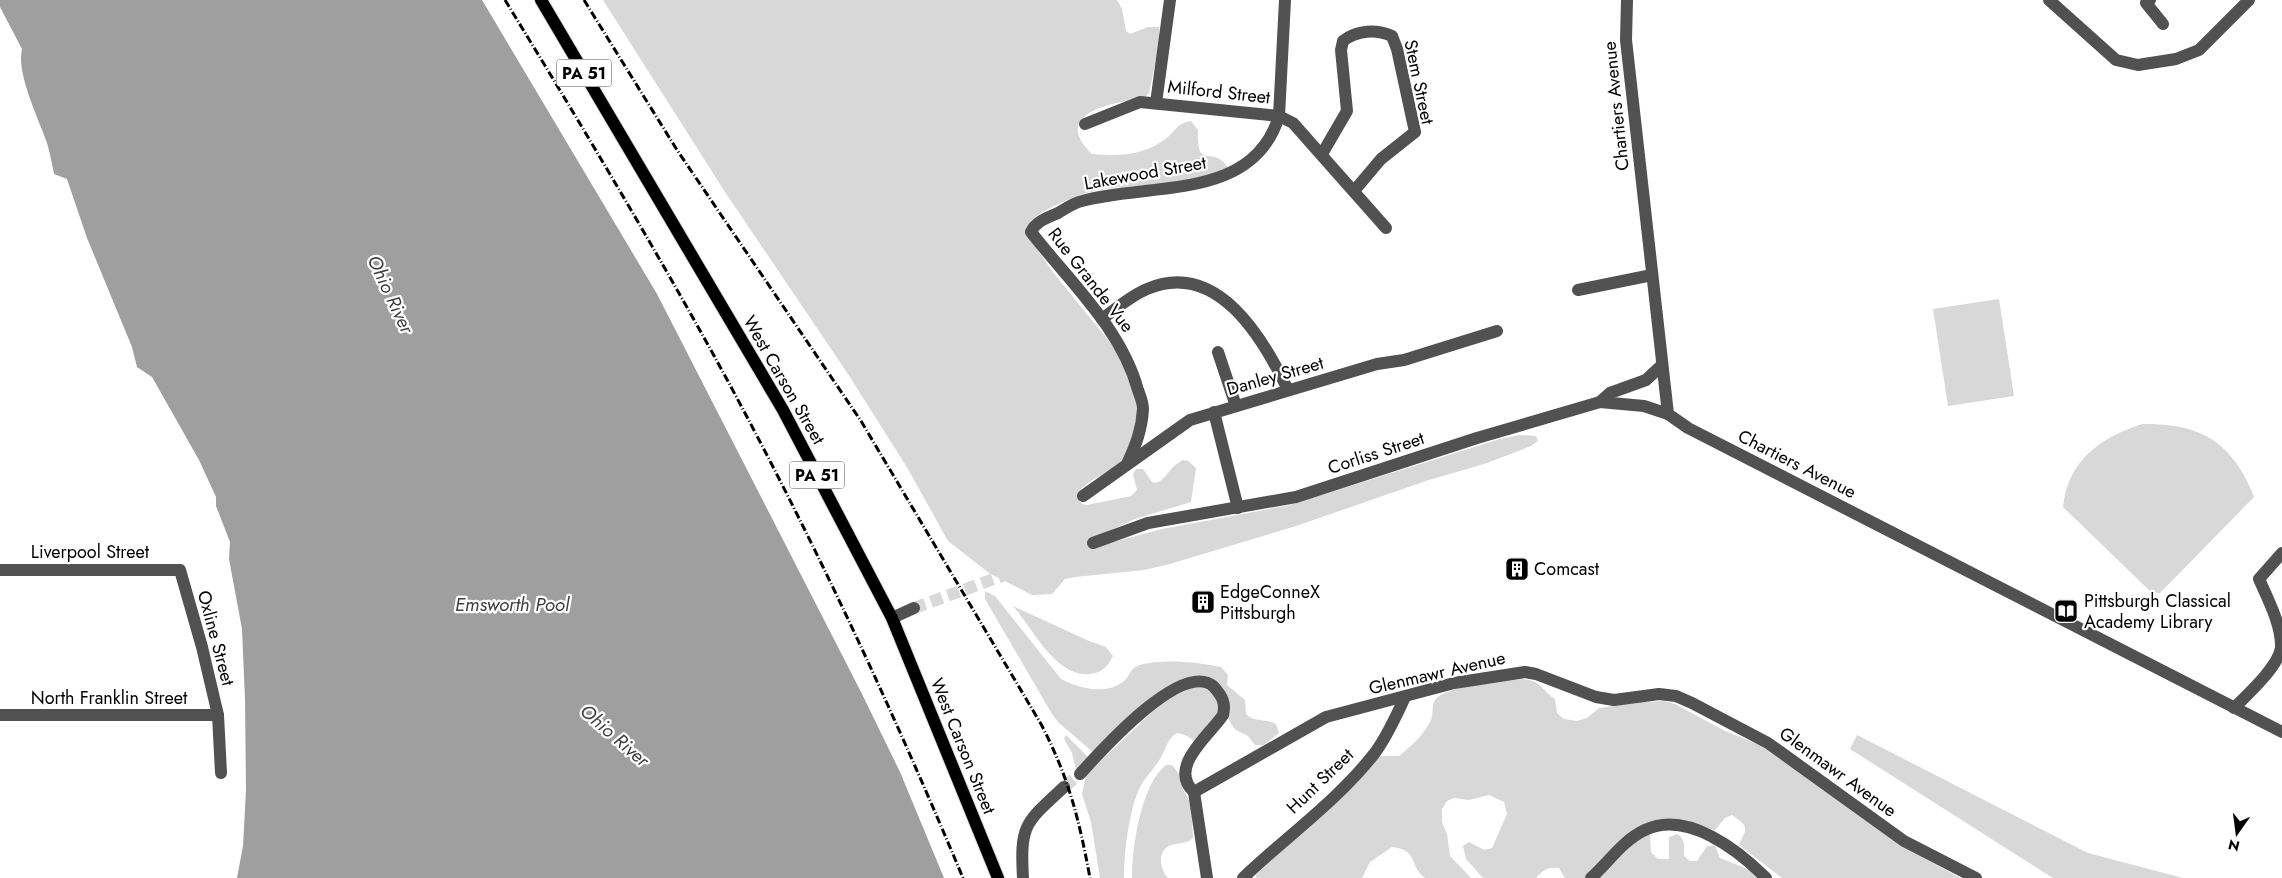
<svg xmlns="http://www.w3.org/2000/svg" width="2282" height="878" font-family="Jost,sans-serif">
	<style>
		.green { fill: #d8d8d8 }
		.water { fill: #9f9f9f }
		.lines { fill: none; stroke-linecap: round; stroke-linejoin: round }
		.minor-tunnel { stroke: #d9d9d9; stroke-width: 12; stroke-dasharray: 12 6; stroke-linecap: butt }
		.major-casing { stroke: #dbdbdb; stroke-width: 14 }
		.minor { stroke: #515151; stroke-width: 12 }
		.major { stroke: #000; stroke-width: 12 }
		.rail { stroke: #000; stroke-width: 3; stroke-dasharray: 8 2.5 1 2.5; stroke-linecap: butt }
		.labels { text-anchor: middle; stroke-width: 4.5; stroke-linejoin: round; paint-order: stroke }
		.shield { fill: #fff; stroke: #4c4c4c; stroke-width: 1 }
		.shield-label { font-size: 16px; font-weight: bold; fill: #000 }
		.street-label { font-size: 18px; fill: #000; stroke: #fff }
		.poi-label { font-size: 18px; fill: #000; stroke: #fff; text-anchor: start }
		.water-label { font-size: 19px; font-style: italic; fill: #404040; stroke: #fff }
	</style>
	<rect width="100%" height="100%" fill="#fff"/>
	<g class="green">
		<path d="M 603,0 L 1117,0 L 1122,9 L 1126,31 L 1130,34 L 1148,27 L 1159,27 L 1160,41 L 1149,93 L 1145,97 C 1117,103 1048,111 1092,154 C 1119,157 1147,155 1169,136 C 1177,128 1179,123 1191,121 L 1198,130 C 1196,171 1212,145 1227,166 L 1226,170 C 1214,173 1202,178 1190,180 C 1153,188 1112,183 1077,196 C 1065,201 1030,214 1028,228 C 1026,246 1097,324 1111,344 C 1123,362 1136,388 1138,410 C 1139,421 1128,456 1120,463 C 1110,473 1078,483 1077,497 L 1082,504 L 1087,505 L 1131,496 L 1137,490 L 1133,474 L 1136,469 L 1143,469 L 1152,482 L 1156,483 C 1166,480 1169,467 1183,460 L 1188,461 L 1196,468 L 1191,502 L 1135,519 L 1092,539 L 1102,545 L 1162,529 L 1290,505 L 1500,439 L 1519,435 L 1536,436 L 1538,441 L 1531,446 L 1487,463 L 1426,481 L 1296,526 L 1170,564 L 1144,570 L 1075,577 L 1065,579 L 1052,594 L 1032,595 L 989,573 L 948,541 L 908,469 L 848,374 L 725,192 Z"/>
		<path d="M 1999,299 L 2014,396 L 1948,406 L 1933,309 Z"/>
		<path d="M 2142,424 C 2200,423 2232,441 2254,497 L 2160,593 L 2151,592 L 2063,507 C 2068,460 2100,438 2142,424 Z"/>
		<path d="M 985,591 L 995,596 L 1061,679 C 1079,688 1106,696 1124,681 C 1132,674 1129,667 1144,664 C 1168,659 1197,662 1221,667 L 1228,675 L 1227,685 L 1245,700 L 1246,714 C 1255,723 1266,718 1276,724 L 1279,733 L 1264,745 L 1255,745 L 1248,736 L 1236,730 L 1231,724 L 1227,714 L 1199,677 C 1160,678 1121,727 1094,753 L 1059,723 L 1052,714 L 985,599 Z"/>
		<path d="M 1013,606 L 1089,641 L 1106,647 L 1113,656 C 1108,666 1102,673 1090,674 C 1056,678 1033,629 1013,606 Z"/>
		<path d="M 1521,679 C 1542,680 1540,689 1555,699 L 1557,713 L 1564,719 L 1577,721 L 1587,718 L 1599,708 L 1641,702 L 1664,701 L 1675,704 L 1725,731 L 1765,747 L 1897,843 L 1960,878 L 1782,878 L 1739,845 C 1746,828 1751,828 1732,815 L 1725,818 L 1715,830 L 1657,821 L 1586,878 L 1565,878 L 1559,868 C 1548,867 1543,870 1536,878 L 1483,878 L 1466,859 L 1463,846 L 1469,842 L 1484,850 L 1492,848 L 1507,814 L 1504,802 L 1489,795 L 1469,800 L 1454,798 L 1447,801 L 1442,809 L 1442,822 L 1447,834 L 1450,856 L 1471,878 L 1425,878 C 1408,865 1419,850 1392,847 L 1370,862 L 1362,878 L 1256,878 L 1256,875 L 1380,756 L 1399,756 C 1411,746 1422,737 1430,722 C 1434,716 1431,706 1435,700 C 1447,685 1501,681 1521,679 Z"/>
		<path d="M 1198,685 L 1216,695 L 1220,710 L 1195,741 L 1185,735 L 1177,733 C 1168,737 1165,751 1160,759 C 1154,769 1146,776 1140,787 C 1129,810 1124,852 1124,878 L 1100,878 L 1091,822 L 1082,794 L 1086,775 L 1166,699 Z"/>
		<path d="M 1066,735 L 1090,759 L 1076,770 L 1072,753 L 1064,739 Z"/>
		<path d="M 1857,735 L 2088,853 L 2183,878 L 2053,878 L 1850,749 Z"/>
		<path d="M 1166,765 L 1172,765 L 1179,774 L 1183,789 L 1191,804 L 1193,838 C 1184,848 1160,837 1161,863 C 1162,869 1164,874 1168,878 L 1132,878 C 1132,846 1141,785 1166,765 Z"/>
		<path d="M 1650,834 L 1651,852 L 1658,859 L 1669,859 L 1669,837 L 1677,834 C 1686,839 1684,848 1684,856 L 1690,861 L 1697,861 L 1707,846 L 1715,846 L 1720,858 L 1748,869 L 1757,878 L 1595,878 L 1624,848 Z"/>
	</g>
	<path class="water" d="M 0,0 L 482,0 L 657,294 L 861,692 L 900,772 L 944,878 L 237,878 L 243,846 L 246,790 L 245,699 L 242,629 L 229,559 L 230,542 L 216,506 L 216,497 L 199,460 L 152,377 L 137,367 L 132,347 L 87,238 L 67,179 L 54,174 C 52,164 50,153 47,143 C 39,119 16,74 22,49 L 0,7 Z"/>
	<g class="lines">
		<g class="minor-tunnel">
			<path d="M 914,608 L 1093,543"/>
			<path d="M 1064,787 L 1080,774"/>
		</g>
		<g class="major-casing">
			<path id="major" d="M 541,0 L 783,410 L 892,618 L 998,878"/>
		</g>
		<g class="minor">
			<path d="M 1627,0 L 1626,40 L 1668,414 L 1688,428 L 2282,732"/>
			<path d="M 2049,0 L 2116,60 L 2138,65 L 2176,59 L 2199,50 L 2249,0"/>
			<path d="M 2150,0 L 2146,3 L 2163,24"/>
			<path d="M 1156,103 L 1170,0"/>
			<path d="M 1085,124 L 1140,102 L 1279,116 L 1293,123 L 1386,228"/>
			<path d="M 1322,154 L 1347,111 L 1341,50 L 1343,41 C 1357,30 1376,29 1392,36 L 1397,49 L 1415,132 L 1381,159 L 1354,191"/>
			<path d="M 1578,290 L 1652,275"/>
			<path d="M 1102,319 C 1116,309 1130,296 1147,289 C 1217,259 1263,338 1288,390"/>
			<path d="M 1218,352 L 1236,406"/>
			<path d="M 1600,402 L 1610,393 L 1646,380 L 1661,366"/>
			<path d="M 1214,412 L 1238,508"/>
			<path d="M 1127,464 C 1136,445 1142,429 1143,409 C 1143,402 1140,396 1138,390 C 1121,328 1069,281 1031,232 C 1036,221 1047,218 1058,213 C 1065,209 1073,203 1082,201 C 1150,182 1253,202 1279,116 L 1285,0"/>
			<path d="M 1083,496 L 1190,420 L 1377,364 L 1404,360 L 1497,331"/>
			<path d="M 1093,543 L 1148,523 L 1296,497 L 1477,438 L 1600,402 L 1644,406 L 1668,414"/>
			<path d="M 0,570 L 180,570 L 202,647 L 218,715 L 221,773"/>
			<path d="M 892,618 L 914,608"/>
			<path d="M 2234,708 C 2248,694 2278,667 2281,648 C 2282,626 2268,599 2259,579 L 2282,553"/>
			<path d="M 0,715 L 218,715"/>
			<path d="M 1080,774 C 1100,752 1183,658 1214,687 C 1222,696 1226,703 1223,715 C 1210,735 1167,767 1194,792 L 1326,717 L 1454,683 L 1525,672 L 1536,674 L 1596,697 L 1614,700 L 1659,694 L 1676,696 L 1692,703 L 1768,743 L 1904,841 L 1976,878"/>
			<path d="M 1194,792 L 1207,878"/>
			<path d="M 1023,878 C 1020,824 1025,823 1064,787"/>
			<path d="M 1243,878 C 1286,837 1337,801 1374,754 C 1387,737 1396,716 1405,697"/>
			<path d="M 1591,878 C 1608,863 1623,840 1645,830 C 1687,810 1738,850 1766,878"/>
		</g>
		<use href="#major" class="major"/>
		<g class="rail">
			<path d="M 505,0 C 576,116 646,233 712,352 C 806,523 888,699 963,878"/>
			<path d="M 584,0 L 677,150 L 861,421 L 1041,724 C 1069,778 1079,819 1090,878"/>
		</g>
	</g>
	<defs>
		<g id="building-square" transform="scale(1.25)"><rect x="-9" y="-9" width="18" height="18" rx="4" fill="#000" stroke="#fff"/><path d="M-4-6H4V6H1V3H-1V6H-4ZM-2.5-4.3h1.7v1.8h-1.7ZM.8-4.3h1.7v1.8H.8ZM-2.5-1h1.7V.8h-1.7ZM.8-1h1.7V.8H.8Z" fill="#fff"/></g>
		<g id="library-square" transform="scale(1.25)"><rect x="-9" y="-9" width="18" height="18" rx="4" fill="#000" stroke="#fff"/><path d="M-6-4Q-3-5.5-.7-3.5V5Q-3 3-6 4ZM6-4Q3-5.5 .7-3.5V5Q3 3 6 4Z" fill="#fff"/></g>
	</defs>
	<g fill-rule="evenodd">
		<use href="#building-square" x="1517" y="569"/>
		<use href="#building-square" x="1203" y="602"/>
		<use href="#library-square" x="2066" y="611"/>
	</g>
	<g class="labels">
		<g class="shield">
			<rect x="556.5" y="59.5" width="55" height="27" rx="4"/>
			<rect x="789.5" y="461.5" width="55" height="27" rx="4"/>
		</g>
		<g class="shield-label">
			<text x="584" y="79">PA 51</text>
			<text x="817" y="481">PA 51</text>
		</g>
		<g class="street-label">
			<text transform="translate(1419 82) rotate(78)" y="6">Stem Street</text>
			<text transform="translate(1219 92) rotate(6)" y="6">Milford Street</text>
			<text transform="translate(1616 106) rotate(-96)" y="6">Chartiers Avenue</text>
			<text transform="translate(1145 173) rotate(-10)" y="6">Lakewood Street</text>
			<text transform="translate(1091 280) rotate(52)" y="6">Rue Grande Vue</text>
			<text transform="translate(1275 376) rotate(-16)" y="6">Danley Street</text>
			<text transform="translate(784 380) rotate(60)" y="6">West Carson Street</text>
			<text transform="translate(1376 453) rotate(-18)" y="6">Corliss Street</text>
			<text transform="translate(1797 464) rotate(27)" y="6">Chartiers Avenue</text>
			<text x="90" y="558">Liverpool Street</text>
			<text transform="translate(216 638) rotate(75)" y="6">Oxline Street</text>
			<text transform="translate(1437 673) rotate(-13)" y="6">Glenmawr Avenue</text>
			<text x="109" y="704">North Franklin Street</text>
			<text transform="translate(963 746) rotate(68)" y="6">West Carson Street</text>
			<text transform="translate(1838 772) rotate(36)" y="6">Glenmawr Avenue</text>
			<text transform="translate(1320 781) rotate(-44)" y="6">Hunt Street</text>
		</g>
		<g class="poi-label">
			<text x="1534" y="575">Comcast</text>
			<text x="1220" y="598">EdgeConneX<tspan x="1220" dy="21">Pittsburgh</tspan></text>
			<text x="2084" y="607">Pittsburgh Classical<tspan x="2084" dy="21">Academy Library</tspan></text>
		</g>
		<g class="water-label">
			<text transform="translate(391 294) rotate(65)" y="7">Ohio River</text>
			<text x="512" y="611">Emsworth Pool</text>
			<text transform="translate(615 735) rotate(41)" y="7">Ohio River</text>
		</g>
	</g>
	<g transform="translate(2237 833) rotate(194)" stroke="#ffffff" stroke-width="4" paint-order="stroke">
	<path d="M0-4L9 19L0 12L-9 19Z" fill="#000000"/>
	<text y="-8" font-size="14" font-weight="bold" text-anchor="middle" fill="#000000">N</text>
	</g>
</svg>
